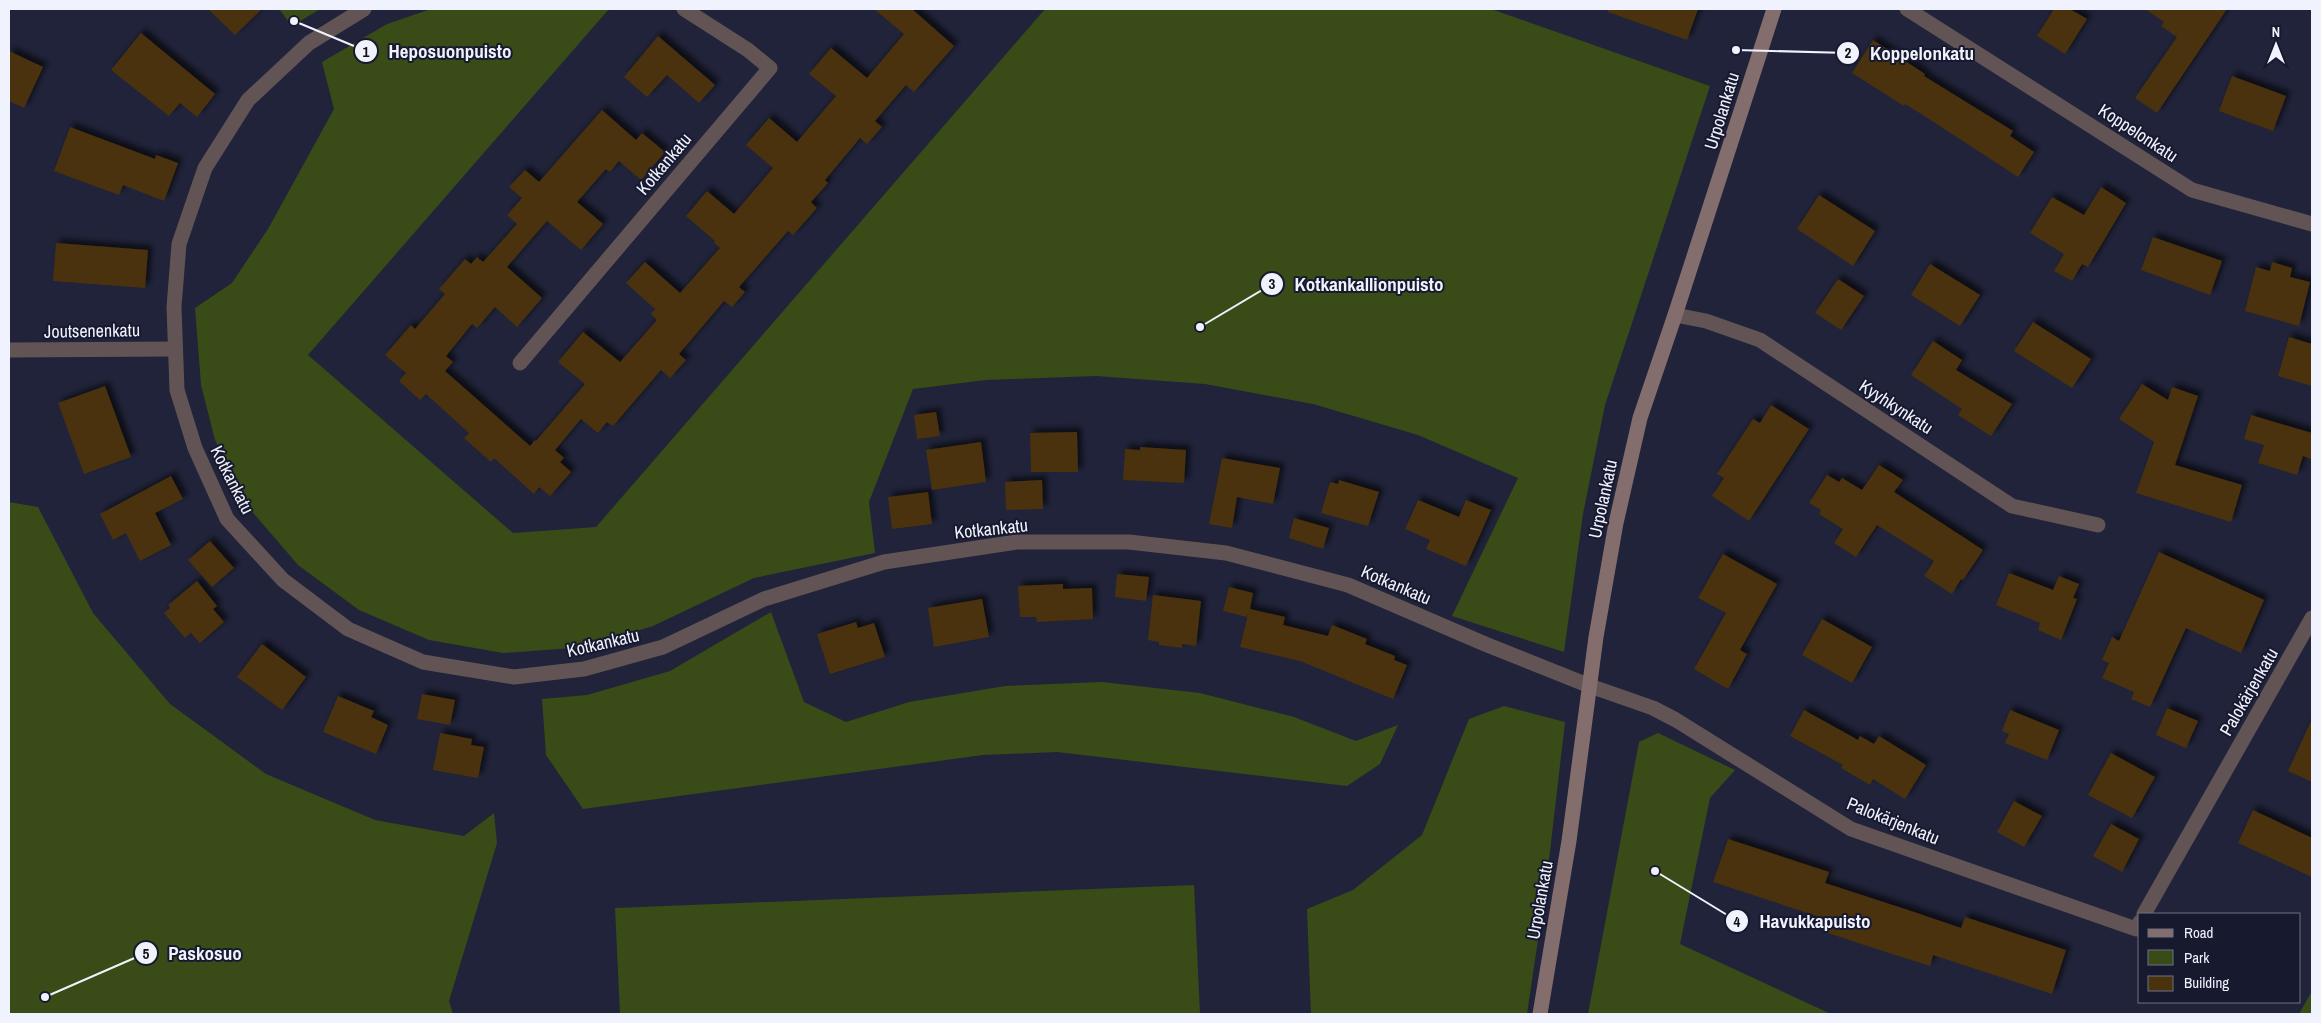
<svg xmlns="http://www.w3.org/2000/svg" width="2321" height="1023" font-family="'Archivo Narrow',sans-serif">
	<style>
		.green { fill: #394b17 }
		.building { fill: #49320c; filter: url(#shadow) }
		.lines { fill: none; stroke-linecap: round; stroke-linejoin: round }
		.street { stroke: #625454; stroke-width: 15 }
		.secondary { stroke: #846d6d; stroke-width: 15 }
		.labels { text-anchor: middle; stroke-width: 4; stroke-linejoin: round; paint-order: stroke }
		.street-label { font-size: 18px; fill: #f0f2fe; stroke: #17192f }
		.leader { fill: none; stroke: #f0f2fe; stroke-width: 2 }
		.callout-dot { fill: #f0f2fe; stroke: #17192f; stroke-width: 2 }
		.mark-label { font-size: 15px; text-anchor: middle; font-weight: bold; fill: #111 }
		.callout-label { font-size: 19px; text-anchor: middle; font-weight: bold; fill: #f0f2fe; stroke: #17192f; stroke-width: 4; stroke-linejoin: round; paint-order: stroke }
	</style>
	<defs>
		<filter id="shadow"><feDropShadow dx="4.5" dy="-4.5" stdDeviation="2.5" flood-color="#0009"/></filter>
	</defs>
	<rect width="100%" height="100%" fill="#202339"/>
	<g class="green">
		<path d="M 279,9 L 320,9 L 292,26 Z"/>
		<path d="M 431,9 L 609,9 L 308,355 L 513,533 L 596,527 L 1045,9 L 1491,9 L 1710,86 L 1605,405 L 1583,514 L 1564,652 L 1452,616 L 1518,478 L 1418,435 L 1313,404 L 1205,384 L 1096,376 L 986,380 L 913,389 L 869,502 L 875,553 L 754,578 L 653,626 L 586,647 L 503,653 L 429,640 L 359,610 L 298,565 L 249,508 L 215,440 L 201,385 L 195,308 L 232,283 L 268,229 L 334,109 L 322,62 L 387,24 Z"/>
		<path d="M 9,502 L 38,507 L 93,613 L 170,704 L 266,774 L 375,820 L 464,836 L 494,813 L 497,843 L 449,1001 L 453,1014 L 9,1014 Z"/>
		<path d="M 771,612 L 804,702 L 846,722 L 909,702 L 1005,686 L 1102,682 L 1200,693 L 1294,717 L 1356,741 L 1398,725 L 1380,764 L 1347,786 L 1057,752 L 983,755 L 583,809 L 546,755 L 542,699 L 587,695 L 670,671 Z"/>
		<path d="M 1504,706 L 1565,722 L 1546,886 L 1527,1014 L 1311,1014 L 1307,909 L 1353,890 L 1422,835 L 1469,719 Z"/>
		<path d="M 1658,733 L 1735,770 L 1710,798 L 1680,944 L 1831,1014 L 1588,1014 L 1639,742 Z"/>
		<path d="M 1194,885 L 1200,1014 L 620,1014 L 615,908 Z"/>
		<path d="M 2312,991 L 2312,1014 L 2299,1014 Z"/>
	</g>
	<g class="building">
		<path d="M 208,9 L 262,9 L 235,35 Z"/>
		<path d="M 874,9 L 912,9 L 954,46 L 914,92 L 906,85 L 875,121 L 882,127 L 867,144 L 860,138 L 825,180 L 828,183 L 811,202 L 817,208 L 793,235 L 788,231 L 739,287 L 745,292 L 732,307 L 724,301 L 679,354 L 686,360 L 670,378 L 661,370 L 613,426 L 607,422 L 598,433 L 581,419 L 555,450 L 564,458 L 560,462 L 571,472 L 550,496 L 539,487 L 534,494 L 494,458 L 491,462 L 464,438 L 469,433 L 426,394 L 420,400 L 399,381 L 406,373 L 385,355 L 411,325 L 415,329 L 445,294 L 439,289 L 465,259 L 471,264 L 477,257 L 483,262 L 517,224 L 507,215 L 522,198 L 509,187 L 525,170 L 539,182 L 602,110 L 636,140 L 642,133 L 665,152 L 641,180 L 619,161 L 610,172 L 606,169 L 577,202 L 603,224 L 581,250 L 547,221 L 507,267 L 542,298 L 517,327 L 495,307 L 477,328 L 472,324 L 446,356 L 453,362 L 445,371 L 530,446 L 535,440 L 536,441 L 585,384 L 558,362 L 583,332 L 620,362 L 657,320 L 651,314 L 655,309 L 626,283 L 645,262 L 680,293 L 720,248 L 714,243 L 715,241 L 686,216 L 707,191 L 734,214 L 773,168 L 746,145 L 769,118 L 797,142 L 836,96 L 809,74 L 831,48 L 867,78 L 904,34 Z"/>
		<path d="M 1608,9 L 1698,9 L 1687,40 L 1608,12 Z"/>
		<path d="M 2054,9 L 2070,9 L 2087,19 L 2065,54 L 2037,36 Z"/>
		<path d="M 2145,9 L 2227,9 L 2157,113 L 2135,98 L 2177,37 L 2161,26 L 2164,22 Z"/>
		<path d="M 141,33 L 215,94 L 197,117 L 180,103 L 169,116 L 111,70 Z"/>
		<path d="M 658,36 L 715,85 L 699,103 L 667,75 L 647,97 L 624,77 Z"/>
		<path d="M 1873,40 L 1925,74 L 1924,76 L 2013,131 L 2010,136 L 2034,152 L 2018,177 L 1926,117 L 1905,104 L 1904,106 L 1852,73 Z"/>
		<path d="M 9,51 L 43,67 L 24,108 L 9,101 Z"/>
		<path d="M 2232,76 L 2286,96 L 2273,131 L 2219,111 Z"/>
		<path d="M 70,127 L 155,159 L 156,155 L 178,163 L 164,201 L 123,185 L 119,195 L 54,171 Z"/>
		<path d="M 2101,187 L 2126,203 L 2088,267 L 2082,264 L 2072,281 L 2054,271 L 2064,254 L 2030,233 L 2052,197 L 2084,215 Z"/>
		<path d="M 1819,195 L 1875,231 L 1853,266 L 1797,229 Z"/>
		<path d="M 2153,237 L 2222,261 L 2210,295 L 2141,270 Z"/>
		<path d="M 56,243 L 148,250 L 145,288 L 53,281 Z"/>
		<path d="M 2272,262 L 2292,268 L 2290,277 L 2310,282 L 2299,326 L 2245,311 L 2256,267 L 2270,271 Z"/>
		<path d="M 1930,264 L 1980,295 L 1960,326 L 1911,295 Z"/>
		<path d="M 1838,279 L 1864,296 L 1841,330 L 1815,313 Z"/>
		<path d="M 2033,322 L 2091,359 L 2072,388 L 2014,351 Z"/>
		<path d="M 2289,337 L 2312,344 L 2312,386 L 2278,376 Z"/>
		<path d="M 1933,341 L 1962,360 L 1956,370 L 2012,404 L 1991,436 L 1958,415 L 1962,409 L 1911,375 Z"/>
		<path d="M 2142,384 L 2168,400 L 2172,387 L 2198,396 L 2175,465 L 2242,485 L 2231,522 L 2136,493 L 2154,442 L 2119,419 Z"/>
		<path d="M 105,386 L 131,457 L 84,474 L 58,403 Z"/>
		<path d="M 1771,405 L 1809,429 L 1749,521 L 1712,496 L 1724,478 L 1717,474 L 1753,419 L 1760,423 Z"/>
		<path d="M 936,412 L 940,436 L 917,439 L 914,415 Z"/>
		<path d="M 2251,415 L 2312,433 L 2312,459 L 2303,456 L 2297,475 L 2258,463 L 2264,445 L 2244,439 Z"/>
		<path d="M 1077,432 L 1078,472 L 1031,472 L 1030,433 Z"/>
		<path d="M 981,442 L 986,482 L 932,490 L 926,450 Z"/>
		<path d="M 1140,447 L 1186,450 L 1184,483 L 1123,480 L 1125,449 L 1140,450 Z"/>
		<path d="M 1222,458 L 1280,468 L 1273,504 L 1237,497 L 1232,528 L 1209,524 Z"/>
		<path d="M 1879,465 L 1903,480 L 1894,492 L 1983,550 L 1963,580 L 1961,579 L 1952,594 L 1924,576 L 1934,561 L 1877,525 L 1856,557 L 1834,543 L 1843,529 L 1819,514 L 1821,510 L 1809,503 L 1827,475 L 1839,482 L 1842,478 L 1862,490 Z"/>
		<path d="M 171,476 L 183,499 L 155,513 L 171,545 L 140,561 L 126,533 L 113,540 L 100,514 Z"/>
		<path d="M 1042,480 L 1043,509 L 1006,510 L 1005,482 Z"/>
		<path d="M 1339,480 L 1379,492 L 1368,526 L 1321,513 L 1330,482 L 1338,484 Z"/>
		<path d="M 928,492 L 932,524 L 892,529 L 888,497 Z"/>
		<path d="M 1418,500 L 1459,517 L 1466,500 L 1491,510 L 1466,566 L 1426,549 L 1430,540 L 1405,529 Z"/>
		<path d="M 1294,518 L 1329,528 L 1323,549 L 1289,538 Z"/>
		<path d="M 210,541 L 234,568 L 212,587 L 188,560 Z"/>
		<path d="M 2159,552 L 2264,600 L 2241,653 L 2186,628 L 2150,707 L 2131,699 L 2134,692 L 2102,678 L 2109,663 L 2102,660 L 2112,637 L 2119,641 Z"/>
		<path d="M 1723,554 L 1777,584 L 1740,650 L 1747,654 L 1728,689 L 1694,669 L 1726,613 L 1698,598 Z"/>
		<path d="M 2009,573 L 2053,590 L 2059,576 L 2079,584 L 2073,598 L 2077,599 L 2061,640 L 2038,630 L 2040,623 L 1996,605 Z"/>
		<path d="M 1117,574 L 1149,577 L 1146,601 L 1115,597 Z"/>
		<path d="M 197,581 L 217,606 L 213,609 L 224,622 L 200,643 L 191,633 L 185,638 L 164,613 L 170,608 L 168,605 Z"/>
		<path d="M 1063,584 L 1063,589 L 1092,588 L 1093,619 L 1037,622 L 1036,617 L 1020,617 L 1018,586 Z"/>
		<path d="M 1229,587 L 1253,593 L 1250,609 L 1285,617 L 1283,625 L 1328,636 L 1332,625 L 1367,639 L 1365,644 L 1395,656 L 1394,660 L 1407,665 L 1393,699 L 1300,661 L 1240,647 L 1249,610 L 1247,617 L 1223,611 Z"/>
		<path d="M 1153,595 L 1201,601 L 1196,646 L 1182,644 L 1182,648 L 1159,645 L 1159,642 L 1148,640 Z"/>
		<path d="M 982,599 L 989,637 L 934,647 L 928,608 Z"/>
		<path d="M 1822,619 L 1872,647 L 1852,683 L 1802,655 Z"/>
		<path d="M 856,622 L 858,628 L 874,623 L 885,657 L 830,674 L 817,634 Z"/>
		<path d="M 262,644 L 306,677 L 282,710 L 237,677 Z"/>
		<path d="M 422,694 L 455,700 L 450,725 L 417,719 Z"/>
		<path d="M 338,696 L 374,711 L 371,717 L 388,725 L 376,754 L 323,732 Z"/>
		<path d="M 2167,708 L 2198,721 L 2186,748 L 2156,735 Z"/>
		<path d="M 1804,710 L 1858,740 L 1860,736 L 1874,744 L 1879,736 L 1926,765 L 1905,799 L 1873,779 L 1870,785 L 1841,768 L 1843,765 L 1790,736 Z"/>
		<path d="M 2010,710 L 2059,730 L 2047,760 L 2005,743 L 2009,734 L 2002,731 Z"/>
		<path d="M 2312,719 L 2312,782 L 2288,771 Z"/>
		<path d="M 440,733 L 472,739 L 471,745 L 484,747 L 478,778 L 433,770 Z"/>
		<path d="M 2111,753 L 2155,777 L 2132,818 L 2088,795 Z"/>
		<path d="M 2014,801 L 2042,816 L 2024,847 L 1997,832 Z"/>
		<path d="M 2253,810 L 2312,838 L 2312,877 L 2238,843 Z"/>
		<path d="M 2111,824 L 2139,839 L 2122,872 L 2093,856 Z"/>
		<path d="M 1728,839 L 1829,872 L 1825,883 L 1908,910 L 1961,928 L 1965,917 L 2066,950 L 2052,994 L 1933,955 L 1930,966 L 1864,945 L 1828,933 L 1832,921 L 1713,882 Z"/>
	</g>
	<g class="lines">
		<g class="street">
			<path d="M 364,9 L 309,43 L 248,100 L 205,168 L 179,244 L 174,307 L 177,390 L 195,448 L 227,519 L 283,580 L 348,629 L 423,662 L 514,677 L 584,669 L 663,647 L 764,599 L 884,562 L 1017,542 L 1129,542 L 1226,553 L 1348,585 L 1485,644 L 1590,686 L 1653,708 L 1676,720 L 1851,829 L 2136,929 L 2140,922"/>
			<path d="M 1907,9 L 2192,190 L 2312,224"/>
			<path d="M 1675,315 L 1706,321 L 1760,340 L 2012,506 L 2098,525"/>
			<path d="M 9,350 L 175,349"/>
			<path d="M 520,363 L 770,68 L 748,50 L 684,9"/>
			<path d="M 2144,914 L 2312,618"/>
		</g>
		<path class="secondary" d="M 1540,1014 L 1569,841 L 1596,637 L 1616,523 L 1640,418 L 1675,315 L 1774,9"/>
	</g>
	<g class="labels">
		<g class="street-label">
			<text transform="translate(1722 111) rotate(-73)" y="6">Urpolankatu</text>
			<text transform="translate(2138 133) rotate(33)" y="6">Koppelonkatu</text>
			<text transform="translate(664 164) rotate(-50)" y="6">Kotkankatu</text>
			<text transform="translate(92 331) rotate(-1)" y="6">Joutsenenkatu</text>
			<text transform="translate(1896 407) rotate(33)" y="6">Kyyhkynkatu</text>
			<text transform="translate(232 480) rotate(63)" y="6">Kotkankatu</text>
			<text transform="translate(1603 499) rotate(-78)" y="6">Urpolankatu</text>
			<text transform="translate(991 529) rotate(-6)" y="6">Kotkankatu</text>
			<text transform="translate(1396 585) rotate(23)" y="6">Kotkankatu</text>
			<text transform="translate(603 643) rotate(-13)" y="6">Kotkankatu</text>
			<text transform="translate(2249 692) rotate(-60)" y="6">Palokärjenkatu</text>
			<text transform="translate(1893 821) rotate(22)" y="6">Palokärjenkatu</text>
			<text transform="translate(1540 900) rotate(-80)" y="6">Urpolankatu</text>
		</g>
	</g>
	<path class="leader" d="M294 21L366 51M1736 50L1848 53M1200 327L1272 284M1655 871L1737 921M45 997L146 953"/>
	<g class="callout-dot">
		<circle cx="294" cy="21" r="5"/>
		<circle cx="1736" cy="50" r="5"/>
		<circle cx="1200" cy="327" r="5"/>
		<circle cx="1655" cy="871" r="5"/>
		<circle cx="45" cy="997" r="5"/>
		<circle cx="366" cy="51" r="12"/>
		<circle cx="1848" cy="53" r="12"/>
		<circle cx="1272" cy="284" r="12"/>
		<circle cx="1737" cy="921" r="12"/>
		<circle cx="146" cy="953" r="12"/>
	</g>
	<g class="mark-label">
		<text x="366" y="57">1</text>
		<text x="1848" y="58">2</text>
		<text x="1272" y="289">3</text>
		<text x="1737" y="927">4</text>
		<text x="146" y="959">5</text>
	</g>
	<g class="callout-label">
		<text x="450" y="58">Heposuonpuisto</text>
		<text x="1922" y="60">Koppelonkatu</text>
		<text x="1369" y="291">Kotkankallionpuisto</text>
		<text x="1815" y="928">Havukkapuisto</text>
		<text x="205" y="960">Paskosuo</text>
	</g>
	<rect width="2321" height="1023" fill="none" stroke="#f0f2fe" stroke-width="20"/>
	<rect x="2138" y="913" width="162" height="90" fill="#17192f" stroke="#6e7082"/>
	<rect x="2148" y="929" width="25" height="8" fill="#846d6d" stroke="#6e7082"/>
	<text x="2184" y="938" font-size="15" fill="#f0f2fe">Road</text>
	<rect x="2148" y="950" width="25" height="15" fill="#394b17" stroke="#6e7082"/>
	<text x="2184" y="963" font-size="15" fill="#f0f2fe">Park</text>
	<rect x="2148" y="976" width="25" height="15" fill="#49320c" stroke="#6e7082"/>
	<text x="2184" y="988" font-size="15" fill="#f0f2fe">Building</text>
	<g transform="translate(2276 45)" stroke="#17192f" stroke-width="4" paint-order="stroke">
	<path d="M0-4L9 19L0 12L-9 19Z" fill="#f0f2fe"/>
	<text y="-8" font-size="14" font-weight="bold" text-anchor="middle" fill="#f0f2fe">N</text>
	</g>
</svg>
